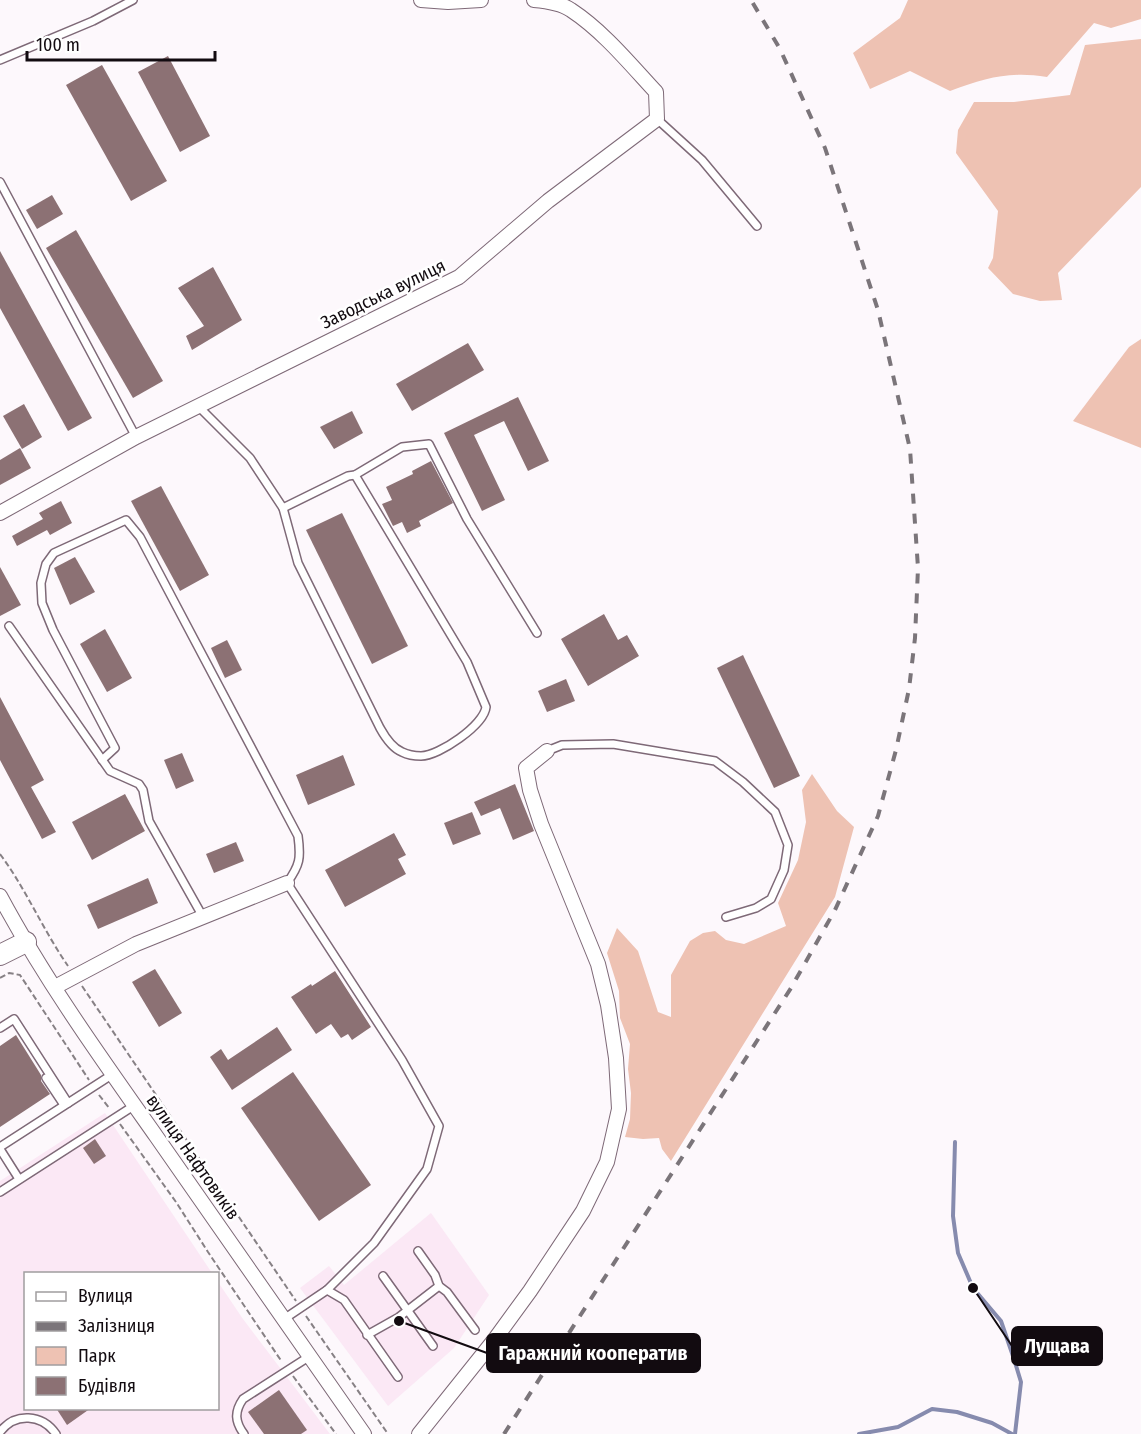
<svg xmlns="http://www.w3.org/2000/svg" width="1141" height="1434" font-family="'Fira Sans Condensed',sans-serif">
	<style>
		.built { fill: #fbe8f5 }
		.green { fill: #eec2b3 }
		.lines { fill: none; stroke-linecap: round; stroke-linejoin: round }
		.stream { stroke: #868bae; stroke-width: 4 }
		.building { fill: #8c7174 }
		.lane-casing { stroke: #7e6977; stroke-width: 10 }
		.street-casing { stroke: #7e6977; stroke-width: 16 }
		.secondary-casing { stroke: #7e6977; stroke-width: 22 }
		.path { stroke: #878185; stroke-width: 2; stroke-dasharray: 6 3; stroke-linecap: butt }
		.lane { stroke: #fff; stroke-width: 7 }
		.street { stroke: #fff; stroke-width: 14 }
		.secondary { stroke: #fff; stroke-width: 20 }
		.rail { stroke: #7b757a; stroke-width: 4; stroke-dasharray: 10 10; stroke-linecap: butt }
		.labels { text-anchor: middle; stroke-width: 5; stroke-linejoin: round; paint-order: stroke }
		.street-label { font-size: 18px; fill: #120b10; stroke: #fff }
		.leader { fill: none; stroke: #120b10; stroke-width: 2 }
		.callout-dot { fill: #120b10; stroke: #fff; stroke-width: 2 }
		.callout { fill: #120b10; stroke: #120b10; stroke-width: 2 }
		.callout-label { font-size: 20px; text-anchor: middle; font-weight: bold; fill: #fff }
	</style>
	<rect width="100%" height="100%" fill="#fdf8fc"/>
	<g class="built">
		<path d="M 105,1113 L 212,1273 L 26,1274 L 26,1408 L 218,1408 L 218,1282 L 243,1319 L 330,1434 L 0,1434 L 0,1181 Z"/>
		<path d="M 431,1213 L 489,1295 L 454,1348 L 388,1406 L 300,1288 L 329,1266 L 344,1285 Z"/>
	</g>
	<g class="green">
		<path d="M 908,0 L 1141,0 L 1141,19 L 1111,28 L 1094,23 L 1047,77 C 1009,71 986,78 950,91 L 910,71 L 870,89 L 853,53 L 900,18 Z"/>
		<path d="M 1141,39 L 1141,187 L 1058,273 L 1062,300 L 1040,301 L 1013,294 L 988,268 L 993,258 L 998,211 L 956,153 L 958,130 L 974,102 L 1014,102 L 1070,95 L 1085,45 Z"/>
		<path d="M 1141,339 L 1141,448 L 1073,421 L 1129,347 Z"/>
		<path d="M 812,774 L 837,811 L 854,827 L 835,897 L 671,1161 L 662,1149 L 659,1138 L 643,1139 L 625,1137 L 630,1119 L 631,1093 L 628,1069 L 630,1044 L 620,1018 L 619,991 L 607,953 L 617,928 L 638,951 L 658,1012 L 671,1017 L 671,975 L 690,941 L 703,933 L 715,931 L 726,940 L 744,944 L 786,926 L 778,903 L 798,860 L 806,822 L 802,790 Z"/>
	</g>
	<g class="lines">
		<g class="stream">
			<path d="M 955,1142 L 953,1216 L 958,1253 L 973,1288 L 1001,1321 L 1014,1359 L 1021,1382 L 1015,1434"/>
			<path d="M 859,1434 L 898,1427 L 932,1409 L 957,1412 L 992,1423 L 1012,1434"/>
		</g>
	</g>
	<g class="building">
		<path d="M 168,56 L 210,136 L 180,152 L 138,72 Z"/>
		<path d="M 102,65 L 167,181 L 131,201 L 66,85 Z"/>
		<path d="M 52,195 L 63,214 L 37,229 L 26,210 Z"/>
		<path d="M 76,230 L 163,381 L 133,398 L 46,248 Z"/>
		<path d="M 0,251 L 92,418 L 68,431 L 0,308 Z"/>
		<path d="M 213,267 L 242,320 L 192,350 L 186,336 L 204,326 L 178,288 Z"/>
		<path d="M 468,343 L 484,370 L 412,411 L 396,384 Z"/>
		<path d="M 518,397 L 549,461 L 528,471 L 504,421 L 474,435 L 505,500 L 482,511 L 444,433 Z"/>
		<path d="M 24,404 L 42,437 L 22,449 L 3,416 Z"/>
		<path d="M 352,411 L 363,433 L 334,449 L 320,427 Z"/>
		<path d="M 20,448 L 31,468 L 0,485 L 0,460 Z"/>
		<path d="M 431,461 L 453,503 L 419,521 L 421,526 L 407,533 L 402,522 L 393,526 L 382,504 L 392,500 L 386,487 L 413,474 L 412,471 Z"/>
		<path d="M 161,486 L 209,575 L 180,591 L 131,501 Z"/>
		<path d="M 61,501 L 72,523 L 50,535 L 47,530 L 17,546 L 12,536 L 43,519 L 39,513 Z"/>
		<path d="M 342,513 L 408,646 L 372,664 L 306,530 Z"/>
		<path d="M 75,557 L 95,592 L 70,605 L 54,568 Z"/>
		<path d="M 0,567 L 21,605 L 0,616 Z"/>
		<path d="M 604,614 L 618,640 L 627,635 L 639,656 L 588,686 L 561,639 Z"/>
		<path d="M 105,629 L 132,678 L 107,692 L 80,644 Z"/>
		<path d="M 227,640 L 242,670 L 225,678 L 211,648 Z"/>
		<path d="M 743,655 L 800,776 L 774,788 L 717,668 Z"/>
		<path d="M 566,679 L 575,701 L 547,712 L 538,691 Z"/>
		<path d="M 0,697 L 44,780 L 31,787 L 56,832 L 42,839 L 0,760 Z"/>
		<path d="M 182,753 L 194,781 L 176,789 L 164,760 Z"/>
		<path d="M 343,755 L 355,785 L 308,805 L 296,775 Z"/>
		<path d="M 515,784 L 534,831 L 513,840 L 500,808 L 481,816 L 474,802 Z"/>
		<path d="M 125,794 L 145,831 L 92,860 L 72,822 Z"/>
		<path d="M 472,812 L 481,834 L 453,845 L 444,823 Z"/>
		<path d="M 394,833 L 406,855 L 398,859 L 406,874 L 345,907 L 325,870 Z"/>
		<path d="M 236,842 L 244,861 L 214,873 L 206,854 Z"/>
		<path d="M 148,878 L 158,903 L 98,929 L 87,905 Z"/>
		<path d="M 155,969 L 182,1013 L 159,1027 L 132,982 Z"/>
		<path d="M 335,971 L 371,1027 L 352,1040 L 348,1034 L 341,1038 L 331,1024 L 316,1034 L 291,997 L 311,984 L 312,986 Z"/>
		<path d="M 277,1027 L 292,1050 L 232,1090 L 210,1057 L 221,1049 L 228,1060 Z"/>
		<path d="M 16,1035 L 41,1075 L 41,1081 L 50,1094 L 0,1127 L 0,1046 Z"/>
		<path d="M 293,1072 L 371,1185 L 319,1221 L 241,1108 Z"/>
		<path d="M 95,1139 L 106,1156 L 94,1164 L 83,1148 Z"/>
		<path d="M 279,1390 L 307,1430 L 301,1434 L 264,1434 L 248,1412 Z"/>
		<path d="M 56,1408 L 91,1408 L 67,1425 Z"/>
	</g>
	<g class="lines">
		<g class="lane-casing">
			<g id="lane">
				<path d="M 0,60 L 93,21 L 133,0"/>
				<path d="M 657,119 L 702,160 L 757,226"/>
				<path d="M 0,182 L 136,437"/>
				<path d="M 198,406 L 250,458 L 283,508 L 298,563 L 380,728 C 385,737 392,748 402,752 C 406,754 415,756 421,756 C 439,756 484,725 486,707 L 467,662 L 355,475"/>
				<path d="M 283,508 L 348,476 L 355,475 L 402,447 L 429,444 L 467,519 L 537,633"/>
				<path d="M 9,626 L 110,771 L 139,784 L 143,790 L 149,821 L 203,917"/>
				<path d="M 547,751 L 562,745 L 613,744 L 715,761 L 743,782 L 775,812 L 788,845 L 784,870 L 771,899 L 756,908 L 726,917"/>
				<path d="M 102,760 L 115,748 L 53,630 L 42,603 L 41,583 L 46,564 L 54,553 L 126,520 L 140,537 L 298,836 C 301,858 300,865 287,883 L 402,1060 L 439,1126 L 427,1169 L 374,1243 L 327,1290"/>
				<path d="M 0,1028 L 14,1019 L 68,1103"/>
				<path d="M 46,1078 L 64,1105"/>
				<path d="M 0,1147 L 113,1074"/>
				<path d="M 0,1149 L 19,1179"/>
				<path d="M 0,1192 L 135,1105"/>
				<path d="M 418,1251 L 435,1275 L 439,1286 L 447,1292 L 475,1330"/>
				<path d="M 383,1276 L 433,1346"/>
				<path d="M 284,1319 L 327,1290 L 344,1300 L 398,1377"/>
				<path d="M 367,1335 L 399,1317 L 439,1286"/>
				<path d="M 0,1432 C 15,1412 42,1414 56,1434"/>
				<path d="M 244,1434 C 235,1422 234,1412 243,1399 L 310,1356"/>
			</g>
		</g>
		<g class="street-casing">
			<g id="street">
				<path d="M 421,0 L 448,2 L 481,0"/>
				<path d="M 0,513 L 136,437 L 459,277 L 548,201 L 657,119 L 656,92 C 630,64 603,31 571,10 C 561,3 546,1 534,0"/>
				<path d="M 0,896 C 45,980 101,1058 156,1136 C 225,1235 295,1334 364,1434"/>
				<path d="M 55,987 L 136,944 L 287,883"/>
				<path d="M 419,1434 L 495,1339 L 530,1291 L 583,1211 L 607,1162 L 619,1109 L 616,1058 L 608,1005 L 598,964 L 541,824 L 530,790 L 526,768 L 547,751"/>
			</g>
		</g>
		<g class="secondary-casing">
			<path id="secondary" d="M 0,955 L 26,942"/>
		</g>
		<g class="path">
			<path d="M 0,854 C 26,889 43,930 68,966"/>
			<path d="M 0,978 L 9,973 L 20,975 L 89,1080"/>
			<path d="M 82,986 L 296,1301"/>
			<path d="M 99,1095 L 110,1109"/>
			<path d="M 120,1124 L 176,1202 L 208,1252 L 282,1362"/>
			<path d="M 306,1316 L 388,1434"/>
			<path d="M 293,1376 L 336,1434"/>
		</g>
		<use href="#lane" class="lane"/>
		<use href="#street" class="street"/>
		<use href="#secondary" class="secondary"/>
		<path class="rail" d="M 504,1434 L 791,988 L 835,910 L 878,816 L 896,750 L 909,689 L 915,638 L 918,568 L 910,449 L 878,310 L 825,148 L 780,49 L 751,0"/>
	</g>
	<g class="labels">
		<g class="street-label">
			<text transform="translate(383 294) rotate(-26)" y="6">Заводська вулиця</text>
			<text transform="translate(193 1157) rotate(55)" y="6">вулиця Нафтовиків</text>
		</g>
	</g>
	<path class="leader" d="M973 1288L1012 1346M399 1321L487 1353"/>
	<g class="callout-dot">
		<circle cx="973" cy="1288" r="6"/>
		<circle cx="399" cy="1321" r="6"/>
	</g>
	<g class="callout">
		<rect x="1012" y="1327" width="90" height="38" rx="6"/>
		<rect x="487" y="1334" width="213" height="38" rx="6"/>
	</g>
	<g class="callout-label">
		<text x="1057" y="1353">Лущава</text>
		<text x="593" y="1360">Гаражний кооператив</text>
	</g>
	<rect x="24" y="1272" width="195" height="138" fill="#ffffff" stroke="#a09d9f" stroke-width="1.5"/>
	<rect x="36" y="1292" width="30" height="9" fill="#ffffff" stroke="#a09d9f" stroke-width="1.5"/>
	<text x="78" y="1302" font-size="18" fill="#120b10">Вулиця</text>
	<rect x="36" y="1322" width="30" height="9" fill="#7b757a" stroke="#a09d9f" stroke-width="1.5"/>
	<text x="78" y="1332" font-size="18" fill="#120b10">Залізниця</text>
	<rect x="36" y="1347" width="30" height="18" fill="#eec2b3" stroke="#a09d9f" stroke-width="1.5"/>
	<text x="78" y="1362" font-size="18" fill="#120b10">Парк</text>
	<rect x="36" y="1377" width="30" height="18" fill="#8c7174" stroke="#a09d9f" stroke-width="1.5"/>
	<text x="78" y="1392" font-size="18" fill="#120b10">Будівля</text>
	<path d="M27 51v9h188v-9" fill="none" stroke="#120b10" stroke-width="3"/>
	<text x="36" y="51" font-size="18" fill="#120b10" stroke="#ffffff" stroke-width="4.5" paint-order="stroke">100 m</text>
</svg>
